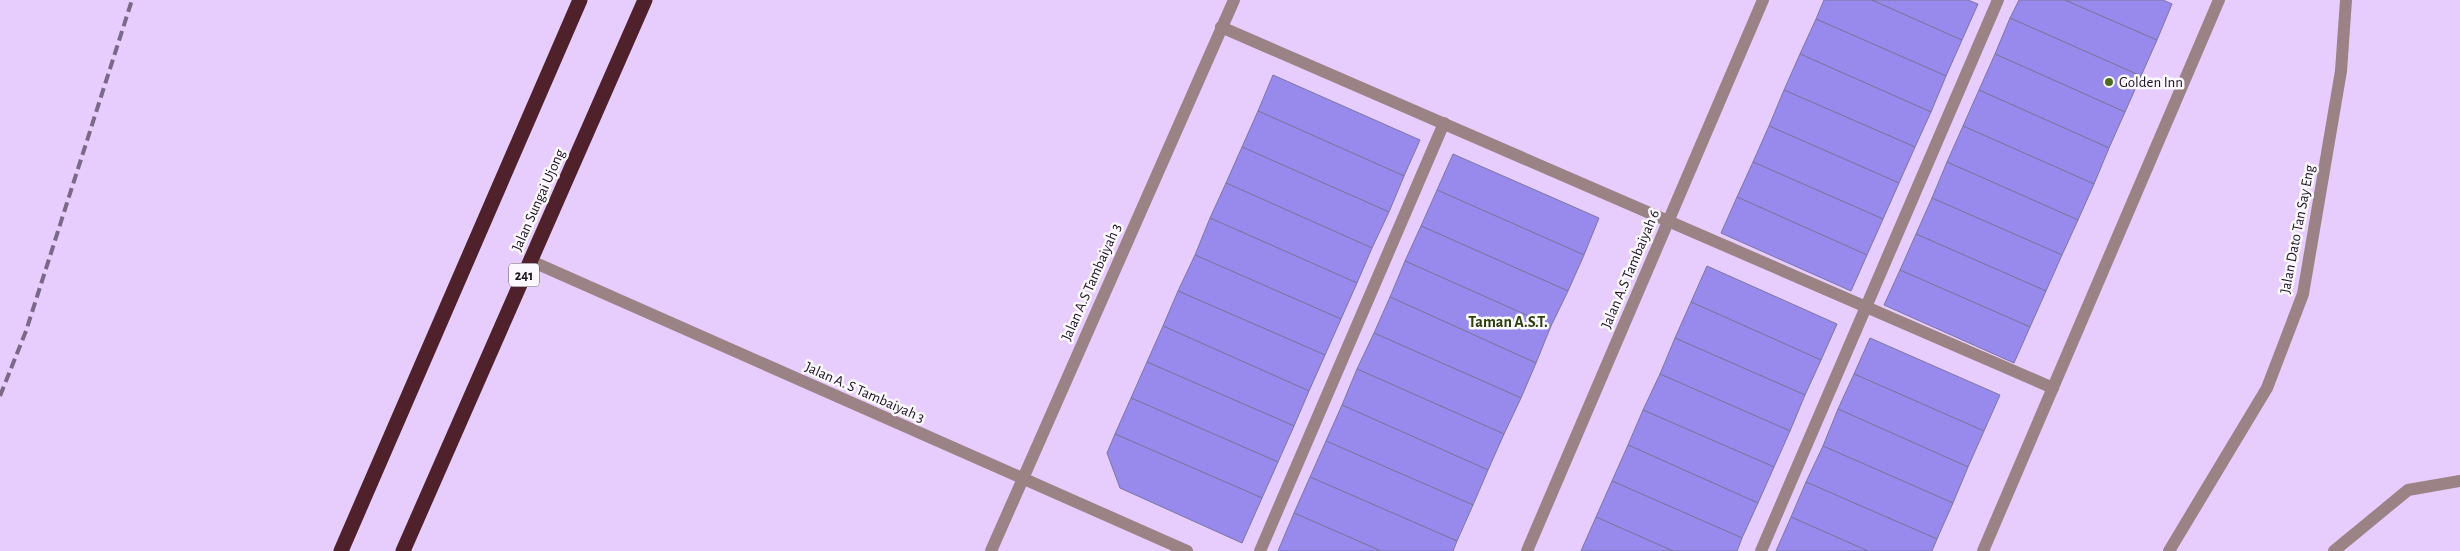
<svg xmlns="http://www.w3.org/2000/svg" width="2460" height="551" font-family="'Alegreya Sans',sans-serif">
	<style>
		.building { fill: #988aec; stroke: #7a76a3 }
		.lines { fill: none; stroke-linecap: round; stroke-linejoin: round }
		.minor { stroke: #9b8285; stroke-width: 12 }
		.highway { stroke: #4f212b; stroke-width: 15 }
		.rail { stroke: #7a6988; stroke-width: 4; stroke-dasharray: 10 5; stroke-linecap: butt }
		.poi-dot { fill: #4d6b21; stroke: #fbf9fe; stroke-width: 2 }
		.labels { text-anchor: middle; stroke-width: 5; stroke-linejoin: round; paint-order: stroke }
		.shield { fill: #fbf9fe; stroke: #5e5765; stroke-width: 1 }
		.shield-label { font-size: 14px; font-weight: bold; fill: #1b1223 }
		.poi-label { font-size: 15px; fill: #1b1223; stroke: #fbf9fe; text-anchor: start }
		.street-label { font-size: 15px; fill: #1b1223; stroke: #fbf9fe }
		.neighbourhood-label { font-size: 16px; font-weight: bold; fill: #2c400c; stroke: #fbf9fe }
	</style>
	<rect width="100%" height="100%" fill="#e7cdfd"/>
	<g class="building">
		<path d="M 1824,0 L 1872,0 L 1962,40 L 1946,76 L 1816,19 Z"/>
		<path d="M 1872,0 L 1968,0 L 1978,4 L 1962,40 Z"/>
		<path d="M 2019,0 L 2065,0 L 2157,40 L 2141,76 L 2010,18 Z"/>
		<path d="M 2065,0 L 2163,0 L 2172,4 L 2157,40 Z"/>
		<path d="M 2010,18 L 2141,76 L 2125,112 L 1995,54 Z"/>
		<path d="M 1816,19 L 1946,76 L 1931,112 L 1800,54 Z"/>
		<path d="M 1800,54 L 1931,112 L 1915,147 L 1784,90 Z"/>
		<path d="M 1995,54 L 2125,112 L 2109,148 L 1979,90 Z"/>
		<path d="M 1273,75 L 1420,140 L 1404,176 L 1258,111 Z"/>
		<path d="M 1784,90 L 1915,147 L 1899,183 L 1769,126 Z"/>
		<path d="M 1979,90 L 2109,148 L 2094,184 L 1963,126 Z"/>
		<path d="M 1258,111 L 1404,176 L 1389,212 L 1242,147 Z"/>
		<path d="M 1769,126 L 1899,183 L 1883,219 L 1753,162 Z"/>
		<path d="M 1963,126 L 2094,184 L 2078,220 L 1947,162 Z"/>
		<path d="M 1242,147 L 1389,212 L 1372,248 L 1226,183 Z"/>
		<path d="M 1453,154 L 1599,218 L 1584,255 L 1437,190 Z"/>
		<path d="M 1753,162 L 1883,219 L 1867,255 L 1737,197 Z"/>
		<path d="M 1947,162 L 2078,220 L 2062,255 L 1932,198 Z"/>
		<path d="M 1226,183 L 1372,248 L 1357,283 L 1210,218 Z"/>
		<path d="M 1437,190 L 1584,255 L 1568,291 L 1421,226 Z"/>
		<path d="M 1737,197 L 1867,255 L 1851,291 L 1721,233 Z"/>
		<path d="M 1932,198 L 2062,255 L 2046,291 L 1916,234 Z"/>
		<path d="M 1210,218 L 1357,283 L 1341,319 L 1195,255 Z"/>
		<path d="M 1421,226 L 1568,291 L 1551,326 L 1405,261 Z"/>
		<path d="M 1916,234 L 2046,291 L 2030,327 L 1900,270 Z"/>
		<path d="M 1195,255 L 1341,319 L 1325,355 L 1178,291 Z"/>
		<path d="M 1405,261 L 1551,326 L 1536,363 L 1390,297 Z"/>
		<path d="M 1707,266 L 1837,324 L 1821,360 L 1691,302 Z"/>
		<path d="M 1900,270 L 2030,327 L 2014,363 L 1884,305 Z"/>
		<path d="M 1178,291 L 1325,355 L 1309,391 L 1163,326 Z"/>
		<path d="M 1390,297 L 1536,363 L 1521,398 L 1374,333 Z"/>
		<path d="M 1691,302 L 1821,360 L 1805,395 L 1675,338 Z"/>
		<path d="M 1163,326 L 1309,391 L 1294,426 L 1147,362 Z"/>
		<path d="M 1374,333 L 1521,398 L 1504,434 L 1357,369 Z"/>
		<path d="M 1675,338 L 1805,395 L 1790,431 L 1660,374 Z"/>
		<path d="M 1870,338 L 2000,395 L 1984,431 L 1854,374 Z"/>
		<path d="M 1147,362 L 1294,426 L 1278,462 L 1131,398 Z"/>
		<path d="M 1357,369 L 1504,434 L 1488,470 L 1342,405 Z"/>
		<path d="M 1660,374 L 1790,431 L 1774,467 L 1643,410 Z"/>
		<path d="M 1854,374 L 1984,431 L 1968,467 L 1838,409 Z"/>
		<path d="M 1131,398 L 1278,462 L 1262,498 L 1115,434 Z"/>
		<path d="M 1342,405 L 1488,470 L 1473,505 L 1326,441 Z"/>
		<path d="M 1838,409 L 1968,467 L 1953,503 L 1823,446 Z"/>
		<path d="M 1643,410 L 1774,467 L 1758,503 L 1628,445 Z"/>
		<path d="M 1115,434 L 1262,498 L 1242,543 L 1120,488 L 1107,453 Z"/>
		<path d="M 1326,441 L 1473,505 L 1457,541 L 1310,477 Z"/>
		<path d="M 1628,445 L 1758,503 L 1742,538 L 1612,481 Z"/>
		<path d="M 1823,446 L 1953,503 L 1937,539 L 1806,482 Z"/>
		<path d="M 1310,477 L 1457,541 L 1453,551 L 1381,551 L 1294,513 Z"/>
		<path d="M 1612,481 L 1742,538 L 1737,551 L 1673,551 L 1596,517 Z"/>
		<path d="M 1806,482 L 1937,539 L 1932,551 L 1868,551 L 1791,517 Z"/>
		<path d="M 1294,513 L 1381,551 L 1278,551 Z"/>
		<path d="M 1596,517 L 1673,551 L 1581,551 Z"/>
		<path d="M 1791,517 L 1868,551 L 1776,551 Z"/>
	</g>
	<g class="lines">
		<g class="minor">
			<path d="M 1221,27 L 2053,388"/>
			<path d="M 531,261 L 1187,551"/>
			<path d="M 991,551 L 1234,0"/>
			<path d="M 1260,551 L 1444,123"/>
			<path d="M 1527,551 L 1763,0"/>
			<path d="M 1761,551 L 1998,0"/>
			<path d="M 1983,551 L 2219,0"/>
			<path d="M 2169,551 L 2267,388 L 2303,294 L 2341,71 L 2346,0"/>
			<path d="M 2334,551 L 2408,490 L 2460,481"/>
		</g>
		<g class="highway">
			<path d="M 341,551 L 580,0"/>
			<path d="M 403,551 L 645,0"/>
		</g>
		<path class="rail" d="M 0,396 L 26,331 L 132,0"/>
	</g>
	<circle class="poi-dot" cx="2109" cy="82" r="5"/>
	<g class="labels">
		<rect class="shield" x="509" y="263.5" width="30" height="23" rx="4"/>
		<g class="shield-label">
			<text x="524" y="280">241</text>
		</g>
		<g class="poi-label">
			<text x="2119" y="87">Golden Inn</text>
		</g>
		<g class="street-label">
			<text transform="translate(538 200) rotate(-66)" y="5">Jalan Sungai Ujong</text>
			<text transform="translate(2297 229) rotate(-79)" y="5">Jalan Dato Tan Say Eng</text>
			<text transform="translate(1630 269) rotate(-67)" y="5">Jalan A.S Tambaiyah 6</text>
			<text transform="translate(1091 282) rotate(-66)" y="5">Jalan A.S Tambaiyah 3</text>
			<text transform="translate(865 392) rotate(24)" y="5">Jalan A. S Tambaiyah 3</text>
		</g>
		<g class="neighbourhood-label">
			<text x="1508" y="327">Taman A.S.T.</text>
		</g>
	</g>
</svg>
